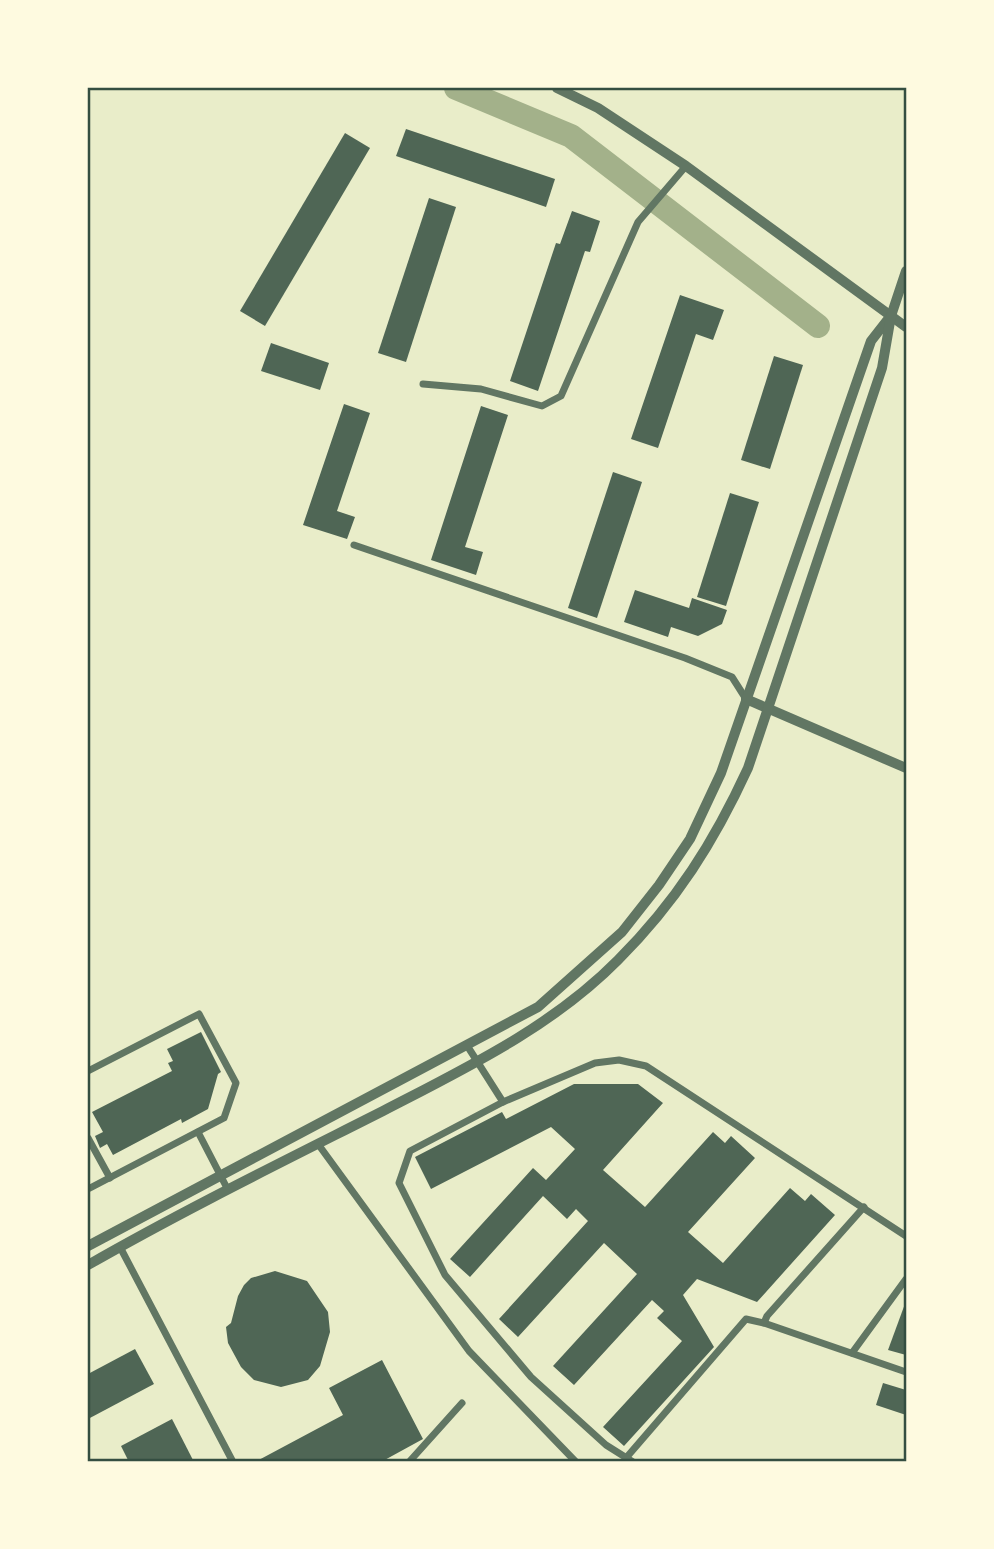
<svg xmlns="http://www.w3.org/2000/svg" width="994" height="1549" font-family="'Archivo Narrow',sans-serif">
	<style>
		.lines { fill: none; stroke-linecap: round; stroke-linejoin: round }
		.river { stroke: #a3b18a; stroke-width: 24 }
		.building { fill: #4f6655 }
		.minor { stroke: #617663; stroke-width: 7 }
		.tertiary { stroke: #617663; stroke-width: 10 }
		.neatline { fill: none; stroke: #344e41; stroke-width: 2.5 }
	</style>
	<rect width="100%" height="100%" fill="#e9edc9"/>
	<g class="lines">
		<path class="river" d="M 456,88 L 571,136 L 818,326"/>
	</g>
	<g class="building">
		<path d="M 406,129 L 555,179 L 546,207 L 396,156 Z"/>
		<path d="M 345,133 L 370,148 L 265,326 L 240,311 Z"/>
		<path d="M 429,198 L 456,207 L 406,362 L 378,353 Z"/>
		<path d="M 572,211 L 600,221 L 590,252 L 585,251 L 538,391 L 510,381 L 556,243 L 560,244 Z"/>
		<path d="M 680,295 L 724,310 L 713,340 L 696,334 L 658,448 L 631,439 Z"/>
		<path d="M 271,343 L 329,363 L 320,390 L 261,371 Z"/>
		<path d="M 774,356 L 803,365 L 770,469 L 741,460 Z"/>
		<path d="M 344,404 L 370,413 L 337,511 L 355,517 L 347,539 L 303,525 Z"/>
		<path d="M 481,406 L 508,415 L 465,547 L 483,552 L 476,575 L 431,560 Z"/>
		<path d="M 613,472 L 642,482 L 597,618 L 568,608 Z"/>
		<path d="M 730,493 L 759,502 L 726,606 L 697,597 Z"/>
		<path d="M 635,590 L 689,608 L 692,598 L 727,610 L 722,624 L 698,636 L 671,627 L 668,637 L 624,622 Z"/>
		<path d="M 201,1032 L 221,1072 L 218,1074 L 208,1109 L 182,1123 L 181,1119 L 113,1155 L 107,1144 L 100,1148 L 95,1136 L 103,1132 L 92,1112 L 172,1071 L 168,1063 L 173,1061 L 167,1049 Z"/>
		<path d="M 574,1084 L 638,1084 L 663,1103 L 603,1170 L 645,1207 L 713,1132 L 725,1143 L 731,1136 L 755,1158 L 688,1232 L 723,1263 L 790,1188 L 805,1201 L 811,1194 L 835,1215 L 757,1302 L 697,1279 L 683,1295 L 714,1347 L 624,1446 L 603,1427 L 682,1341 L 657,1318 L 664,1311 L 652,1300 L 574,1385 L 553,1366 L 637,1274 L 604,1243 L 518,1337 L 499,1319 L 588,1221 L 576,1209 L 567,1219 L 543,1196 L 470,1277 L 450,1259 L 533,1168 L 546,1180 L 575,1149 L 551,1127 L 431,1189 L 415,1157 L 502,1112 L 506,1119 Z"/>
		<path d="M 275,1271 L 307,1281 L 328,1312 L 330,1332 L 320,1366 L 308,1380 L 281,1387 L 254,1380 L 241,1367 L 228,1343 L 226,1327 L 231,1323 L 238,1296 L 244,1285 L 251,1278 Z"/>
		<path d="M 906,1301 L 906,1355 L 888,1350 Z"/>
		<path d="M 135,1349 L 154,1384 L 88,1419 L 88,1374 Z"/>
		<path d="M 382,1360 L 423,1439 L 381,1462 L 255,1462 L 343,1415 L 329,1388 Z"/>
		<path d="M 883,1383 L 906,1390 L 906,1415 L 876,1405 Z"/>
		<path d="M 172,1419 L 194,1462 L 129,1462 L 121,1446 Z"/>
	</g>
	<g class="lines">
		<g class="minor">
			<path d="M 423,384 L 481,389 L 542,406 L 561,396 L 638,222 L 686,166"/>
			<path d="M 354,545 L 685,658 L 732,677 L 746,699"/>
			<path d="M 468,1047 L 503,1102"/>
			<path d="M 88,1071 L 199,1014 L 236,1083 L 224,1118 L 90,1188"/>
			<path d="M 198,1132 L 228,1190"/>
			<path d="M 88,1138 L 110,1178"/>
			<path d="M 318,1144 L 469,1351 L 576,1462"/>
			<path d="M 864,1207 L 767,1316 L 764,1323 L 906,1372"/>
			<path d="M 120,1247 L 233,1462"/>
			<path d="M 852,1353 L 906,1279"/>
			<path d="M 626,1458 L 746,1319 L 764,1323"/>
			<path d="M 409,1462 L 462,1403"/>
			<path d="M 633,1462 L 606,1445 L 531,1377 L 445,1275 L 399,1183 L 410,1151 L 503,1102 L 595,1063 L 619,1060 L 646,1066 L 906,1236"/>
		</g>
		<g class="tertiary">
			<path d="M 557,88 L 598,108 L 686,166 L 906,327"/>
			<path d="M 746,699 L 906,768"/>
			<path d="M 88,1246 L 538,1007 L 622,932 L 659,885 L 690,839 L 721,773 L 871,341 L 889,318"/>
			<path d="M 88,1265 C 184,1210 284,1161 383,1111 C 466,1068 552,1027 618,960 C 676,902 714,842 748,768 L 882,368 L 891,316 L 906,271"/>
		</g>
	</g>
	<rect width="994" height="1549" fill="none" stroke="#fefae0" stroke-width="178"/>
	<rect x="89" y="89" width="816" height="1371" class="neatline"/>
</svg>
